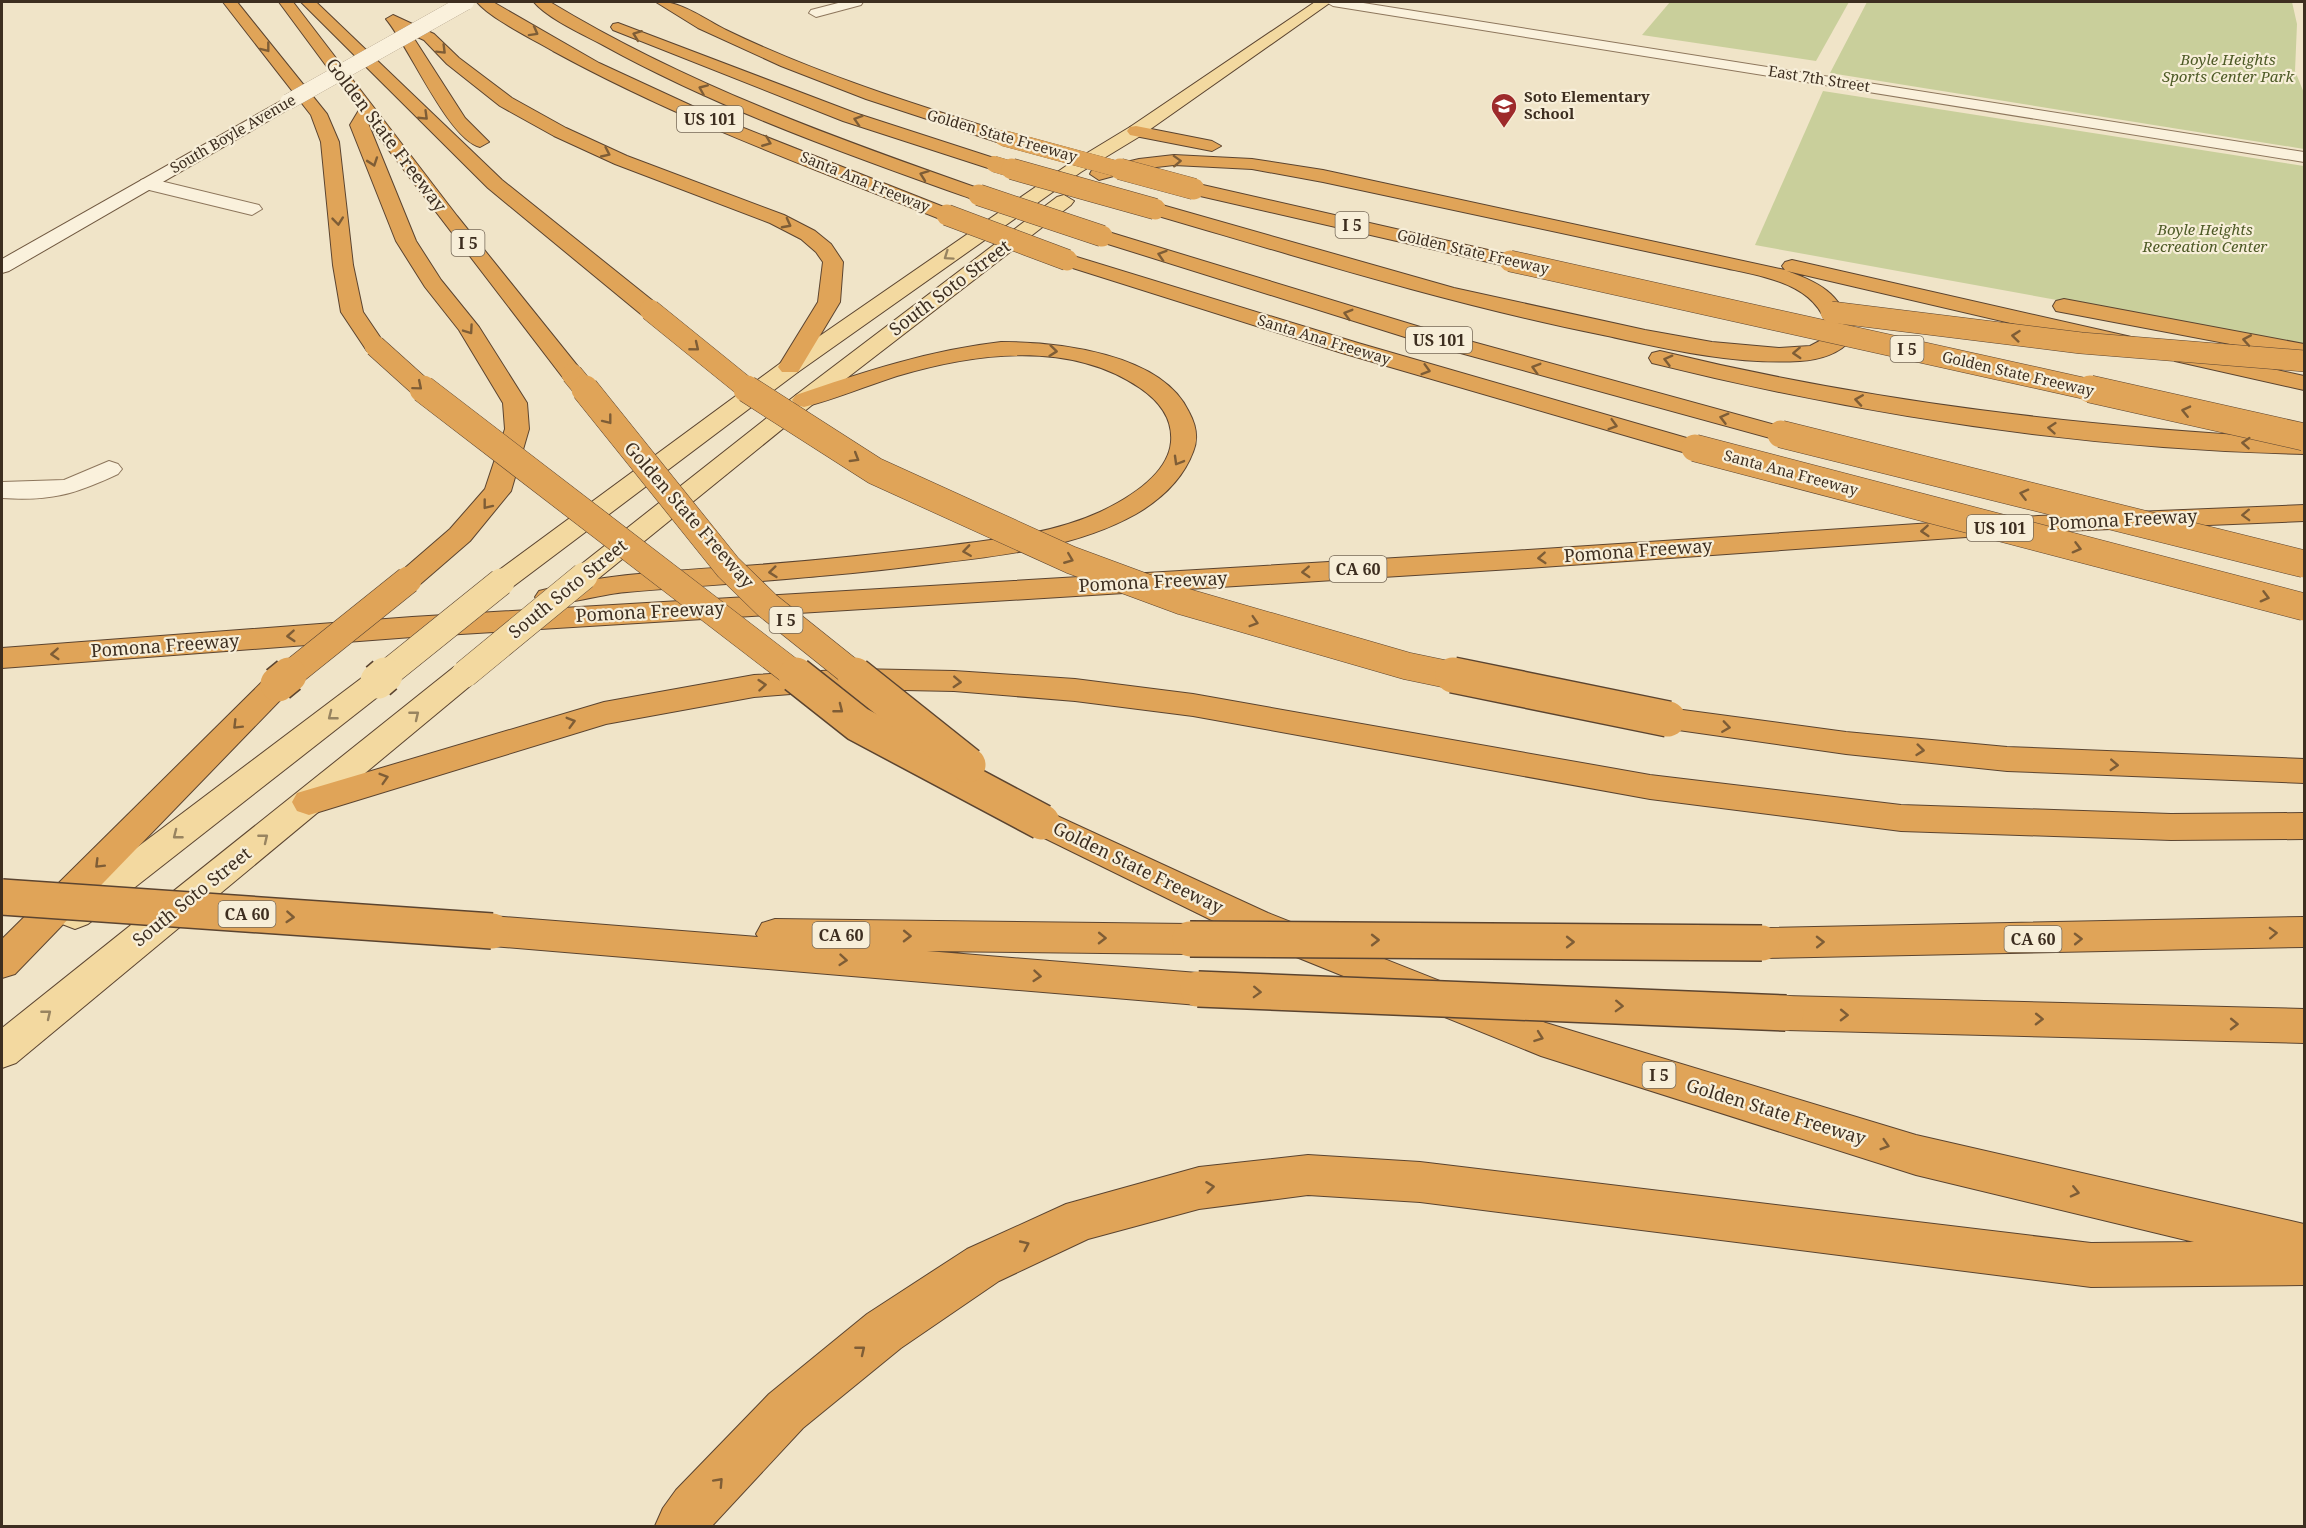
<svg xmlns="http://www.w3.org/2000/svg" width="2306" height="1528" font-family="'Noto Serif',serif">
	<style>
		.green { fill: #c9cf9b }
		.lines { fill: none; stroke-linecap: round; stroke-linejoin: round }
		.minor-casing { stroke: #8d765c; stroke-width: 2 }
		.secondary-casing { stroke: #6f573f; stroke-width: 2 }
		.primary-casing { stroke: #5b4430; stroke-width: 2 }
		.motorway-casing { stroke: #5b4430; stroke-width: 2 }
		.minor { fill: #faf1dc; fill-rule: evenodd }
		.secondary { fill: #faf1dc; fill-rule: evenodd }
		.primary { fill: #f3d9a0; fill-rule: evenodd }
		.motorway { fill: #e0a458; fill-rule: evenodd }
		.secondary-bridge-casing { stroke: #6f573f; stroke-width: 16; stroke-linecap: butt }
		.primary-bridge-far1-casing { stroke: #5b4430; stroke-width: 28; stroke-linecap: butt }
		.primary-bridge-casing { stroke: #5b4430; stroke-width: 38; stroke-linecap: butt }
		.motorway-bridge-far3-casing { stroke: #5b4430; stroke-width: 16; stroke-linecap: butt }
		.motorway-bridge-far2-casing { stroke: #5b4430; stroke-width: 22; stroke-linecap: butt }
		.motorway-bridge-far1-casing { stroke: #5b4430; stroke-width: 28; stroke-linecap: butt }
		.motorway-bridge-casing { stroke: #5b4430; stroke-width: 38; stroke-linecap: butt }
		.secondary-bridge { stroke: #faf1dc; stroke-width: 16 }
		.primary-bridge-far1 { stroke: #f3d9a0; stroke-width: 27 }
		.primary-bridge { stroke: #f3d9a0; stroke-width: 35 }
		.motorway-bridge-far3 { stroke: #e0a458; stroke-width: 16 }
		.motorway-bridge-far2 { stroke: #e0a458; stroke-width: 21 }
		.motorway-bridge-far1 { stroke: #e0a458; stroke-width: 27 }
		.motorway-bridge { stroke: #e0a458; stroke-width: 35 }
		.oneway { stroke: #7e5d36 }
		.oneway2 { stroke: #988460 }
		.labels { text-anchor: middle; stroke-width: 4.5; stroke-linejoin: round; paint-order: stroke }
		.far-park-label { font-size: 15px; font-style: italic; fill: #4d5a26; stroke: #f7eed8 }
		.far-street-label { font-size: 15px; fill: #3d2e20; stroke: #f7eed8 }
		.far-poi-label { font-size: 15px; font-weight: bold; fill: #3d2e20; stroke: #f7eed8; text-anchor: start }
		.shield { fill: #f7eed8; stroke: #756857; stroke-width: 1.5 }
		.shield-label { font-size: 16px; font-weight: bold; fill: #3d2e20 }
		.street-label { font-size: 18px; fill: #3d2e20; stroke: #f7eed8 }
	</style>
	<rect width="100%" height="100%" fill="#f0e4c8"/>
	<g class="green">
		<path d="M 1670,2 L 1849,2 L 1816,61 L 1642,35 Z"/>
		<path d="M 1867,2 L 2292,2 L 2297,24 L 2295,71 L 2304,93 L 2304,149 L 1830,73 Z"/>
		<path d="M 1823,91 L 2304,166 L 2304,345 L 1755,245 Z"/>
	</g>
	<g class="lines">
		<g class="minor-casing">
			<g id="minor">
				<path d="M 842,2 L 863,2 L 861,5 L 816,17 L 809,13 L 811,10 Z"/>
				<path d="M 1326,2 L 1357,2 L 2304,152 L 2304,162 L 1333,6 Z"/>
				<path d="M 148,178 L 259,205 L 262,209 L 252,215 L 141,188 L 139,184 L 141,180 Z"/>
				<path d="M 109,461 L 118,464 L 122,469 L 118,474 C 73,495 51,501 2,498 L 2,482 L 64,480 Z"/>
			</g>
		</g>
		<g class="secondary-casing">
			<path id="secondary" d="M 288,97 L 296,102 L 294,106 L 9,271 L 2,273 L 2,259 Z"/>
		</g>
		<g class="primary-casing">
			<g id="primary">
				<path d="M 1315,2 L 1331,2 L 1142,135 L 1081,172 L 798,372 L 511,588 L 501,591 L 491,588 L 487,582 L 491,576 L 782,362 L 1069,164 L 1130,127 Z"/>
				<path d="M 1064,195 L 1074,201 L 1071,205 L 812,405 L 594,582 L 584,585 L 574,582 L 570,576 L 574,570 L 796,395 L 1057,197 Z"/>
				<path d="M 465,664 L 476,667 L 480,674 L 476,681 L 16,1063 L 2,1068 L 2,1028 L 454,667 Z"/>
				<path d="M 378,671 L 389,674 L 393,681 L 389,688 L 88,924 L 75,929 L 62,924 L 57,914 L 62,904 L 367,674 Z"/>
			</g>
		</g>
		<g class="motorway-casing">
			<g id="motorway">
				<path d="M 223,2 L 237,2 L 327,114 L 339,142 L 353,265 L 363,312 L 386,346 L 383,351 L 367,351 L 341,312 L 333,265 L 321,142 L 311,115 Z"/>
				<path d="M 279,2 L 293,2 L 457,216 L 584,374 L 580,379 L 564,379 L 368,123 L 416,241 L 441,280 L 479,327 L 527,403 L 529,429 L 511,491 L 470,541 L 418,586 L 408,589 L 398,586 L 394,580 L 398,574 L 450,529 L 485,489 L 505,429 L 503,403 L 459,330 L 425,287 L 396,241 L 350,125 L 359,110 Z"/>
				<path d="M 301,2 L 316,2 L 502,180 L 658,305 L 661,310 L 658,315 L 642,315 L 488,188 Z"/>
				<path d="M 477,2 L 493,2 L 599,63 L 716,117 L 954,211 L 957,215 L 954,219 L 940,219 C 809,167 677,119 553,51 C 534,40 490,18 477,2 Z"/>
				<path d="M 534,2 L 550,2 C 687,85 835,138 986,191 L 988,195 L 979,201 L 972,199 C 846,154 721,110 603,45 C 584,35 547,18 534,2 Z"/>
				<path d="M 656,2 C 680,0 704,19 726,30 C 817,74 913,104 1009,134 L 1012,138 L 1003,143 L 997,142 L 866,99 L 781,66 L 698,28 Z"/>
				<path d="M 393,15 L 434,34 L 459,58 L 512,98 L 566,128 L 627,156 L 784,215 L 815,231 L 831,244 L 843,262 L 840,302 L 798,372 L 782,372 L 778,367 L 818,302 L 823,262 L 816,252 L 801,239 L 770,223 L 615,164 L 554,136 L 500,106 L 447,64 L 424,40 L 411,34 L 465,118 L 489,142 L 480,147 C 448,139 409,46 386,19 Z"/>
				<path d="M 618,23 L 855,113 L 1000,160 L 1003,164 L 994,169 L 988,168 L 843,121 L 613,30 L 611,27 L 613,24 Z"/>
				<path d="M 1136,126 L 1212,141 L 1221,146 L 1212,151 L 1130,135 L 1127,131 L 1130,127 Z"/>
				<path d="M 1174,155 L 1252,159 L 1323,170 L 1785,270 L 1782,266 L 1785,262 L 1792,260 L 2127,336 L 2135,338 L 2138,343 L 2135,348 L 2127,350 L 1787,271 C 1824,284 1845,297 1852,338 C 1841,354 1818,360 1800,361 C 1734,365 1667,349 1603,335 C 1449,304 1299,257 1148,213 L 1145,209 L 1155,203 L 1454,288 L 1645,330 L 1712,342 L 1779,348 L 1810,346 L 1829,336 C 1822,283 1764,277 1720,267 L 1323,182 L 1252,169 L 1174,165 L 1139,169 L 1099,180 L 1090,174 L 1092,170 L 1139,159 Z"/>
				<path d="M 1194,183 L 1510,255 L 1517,257 L 1520,261 L 1517,265 L 1510,267 L 1187,193 L 1185,189 Z"/>
				<path d="M 1102,230 L 1440,333 L 1790,429 L 1793,434 L 1790,439 L 1781,441 L 1424,343 L 1095,240 L 1092,236 L 1095,232 Z"/>
				<path d="M 1067,254 L 1358,343 L 1704,443 L 1708,448 L 1704,453 L 1695,456 L 1686,453 L 1342,353 L 1060,264 L 1057,260 L 1060,256 Z"/>
				<path d="M 2064,299 L 2304,344 L 2304,358 L 2056,311 L 2053,306 L 2056,301 Z"/>
				<path d="M 1001,342 C 1057,342 1162,353 1189,412 C 1196,425 1199,438 1193,452 C 1183,479 1160,500 1136,514 C 1077,547 1006,555 939,563 C 835,577 731,583 627,592 C 605,593 556,608 539,603 L 535,597 L 539,591 C 607,573 675,571 744,566 C 812,561 879,554 945,546 C 997,539 1052,534 1100,512 C 1127,499 1168,475 1171,442 C 1173,418 1159,401 1140,388 C 1070,340 974,353 897,376 C 866,386 836,399 804,407 L 796,405 L 792,400 L 796,395 C 863,372 930,350 1001,342 Z"/>
				<path d="M 2183,349 L 2304,376 L 2304,390 L 2175,361 L 2172,356 L 2175,351 Z"/>
				<path d="M 1660,351 C 1874,403 2085,427 2304,439 L 2304,454 C 2085,449 1865,416 1652,363 L 1649,358 L 1652,353 Z"/>
				<path d="M 2304,505 L 2304,521 L 2038,532 L 1512,569 L 412,637 L 2,668 L 2,648 L 412,617 L 1512,551 L 2038,516 Z"/>
				<path d="M 855,669 L 954,671 L 1075,679 L 1193,694 L 1650,775 L 1901,805 L 2171,814 L 2304,813 L 2304,839 L 2171,840 L 1901,831 L 1650,799 L 1193,716 L 1075,701 L 954,691 L 855,689 L 754,697 L 606,724 L 309,815 L 297,811 L 292,802 L 297,793 L 604,702 L 754,675 Z"/>
				<path d="M 278,674 L 289,677 L 294,684 L 289,691 L 15,974 L 2,978 L 2,939 L 267,677 Z"/>
				<path d="M 1668,708 L 1846,732 L 2007,747 L 2304,759 L 2304,783 L 2007,771 L 1846,754 L 1657,727 L 1652,719 L 1657,711 Z"/>
				<path d="M 1042,809 L 1268,913 L 1546,1023 L 1916,1135 L 2304,1224 L 2304,1285 L 2091,1287 L 1420,1202 L 1308,1195 L 1199,1209 L 1088,1239 L 999,1281 L 901,1348 L 803,1428 L 712,1526 L 655,1526 L 663,1508 L 676,1490 L 769,1394 L 867,1314 L 967,1249 L 1066,1204 L 1199,1167 L 1308,1155 L 1420,1162 L 2091,1243 L 2194,1242 L 1916,1175 L 1541,1056 L 1242,935 L 1030,831 L 1025,822 L 1030,813 Z"/>
				<path d="M 492,916 L 758,937 L 756,934 L 762,923 L 775,919 L 1190,924 L 1203,928 L 1209,939 L 1203,950 L 1190,954 L 927,951 L 1198,973 L 1212,978 L 1217,989 L 1212,1000 L 1198,1005 L 492,946 L 479,942 L 473,931 L 479,920 Z"/>
				<path d="M 2304,917 L 2304,947 L 1762,958 L 1749,954 L 1743,943 L 1749,932 L 1762,928 Z"/>
				<path d="M 1786,996 L 2304,1009 L 2304,1043 L 1786,1030 L 1772,1025 L 1766,1013 L 1772,1001 Z"/>
			</g>
		</g>
		<use href="#minor" class="minor"/>
		<use href="#secondary" class="secondary"/>
		<use href="#primary" class="primary"/>
		<use href="#motorway" class="motorway"/>
		<g class="secondary-bridge-casing">
			<path id="secondary-bridge" d="M 288,102 L 466,2"/>
		</g>
		<g class="primary-bridge-far1-casing">
			<g id="primary-bridge-far1">
				<path d="M 465,674 L 584,576"/>
				<path d="M 383,677 L 501,582"/>
			</g>
		</g>
		<g class="primary-bridge-casing">
			<path id="primary-bridge" d="M 378,681 L 385,675"/>
		</g>
		<g class="motorway-bridge-far3-casing">
			<g id="motorway-bridge-far3">
				<path d="M 1003,138 L 1125,171"/>
				<path d="M 994,164 L 1018,171"/>
			</g>
		</g>
		<g class="motorway-bridge-far2-casing">
			<g id="motorway-bridge-far2">
				<path d="M 1012,169 L 1155,209"/>
				<path d="M 1120,169 L 1194,189"/>
				<path d="M 979,195 L 1102,236"/>
				<path d="M 947,215 L 1067,260"/>
				<path d="M 1510,261 L 2096,391"/>
				<path d="M 650,310 L 750,391"/>
				<path d="M 1831,312 L 2081,343 L 2304,361"/>
				<path d="M 375,346 L 425,391"/>
				<path d="M 572,374 L 586,391"/>
			</g>
		</g>
		<g class="motorway-bridge-far1-casing">
			<g id="motorway-bridge-far1">
				<path d="M 423,389 L 798,677"/>
				<path d="M 585,389 L 728,567 L 767,605 L 857,677"/>
				<path d="M 747,389 L 875,471 L 1071,560 L 1182,601 L 1407,666 L 1460,677"/>
				<path d="M 2090,389 L 2304,437"/>
				<path d="M 1781,434 L 2304,564"/>
				<path d="M 1695,448 L 2304,607"/>
				<path d="M 287,677 L 408,580"/>
			</g>
		</g>
		<g class="motorway-bridge-casing">
			<g id="motorway-bridge">
				<path d="M 796,675 L 858,724 L 1042,822"/>
				<path d="M 855,675 L 968,765"/>
				<path d="M 1453,675 L 1668,719"/>
				<path d="M 278,684 L 289,675"/>
				<path d="M 2,897 L 492,931"/>
				<path d="M 1190,939 L 1762,943"/>
				<path d="M 1198,989 L 1786,1013"/>
			</g>
		</g>
		<use href="#secondary-bridge" class="secondary-bridge"/>
		<use href="#primary-bridge-far1" class="primary-bridge-far1"/>
		<use href="#primary-bridge" class="primary-bridge"/>
		<use href="#motorway-bridge-far3" class="motorway-bridge-far3"/>
		<use href="#motorway-bridge-far2" class="motorway-bridge-far2"/>
		<use href="#motorway-bridge-far1" class="motorway-bridge-far1"/>
		<use href="#motorway-bridge" class="motorway-bridge"/>
	</g>
	<defs><path id="oneway-chevron" d="M-2-3.5L2.5 0L-2 3.5" fill="none" stroke-width="1.6" stroke-linecap="round" stroke-linejoin="round" transform="scale(1.5)"/></defs>
	<g class="oneway">
		<use href="#oneway-chevron" transform="translate(534 32) rotate(29)"/>
		<use href="#oneway-chevron" transform="translate(637 35) rotate(-159)"/>
		<use href="#oneway-chevron" transform="translate(266 48) rotate(52)"/>
		<use href="#oneway-chevron" transform="translate(442 50) rotate(45)"/>
		<use href="#oneway-chevron" transform="translate(703 89) rotate(-157)"/>
		<use href="#oneway-chevron" transform="translate(424 116) rotate(44)"/>
		<use href="#oneway-chevron" transform="translate(858 120) rotate(-162)"/>
		<use href="#oneway-chevron" transform="translate(767 142) rotate(22)"/>
		<use href="#oneway-chevron" transform="translate(606 153) rotate(25)"/>
		<use href="#oneway-chevron" transform="translate(1177 161) rotate(-2)"/>
		<use href="#oneway-chevron" transform="translate(373 162) rotate(71)"/>
		<use href="#oneway-chevron" transform="translate(924 175) rotate(-160)"/>
		<use href="#oneway-chevron" transform="translate(338 221) rotate(84)"/>
		<use href="#oneway-chevron" transform="translate(787 224) rotate(28)"/>
		<use href="#oneway-chevron" transform="translate(1162 255) rotate(-162)"/>
		<use href="#oneway-chevron" transform="translate(1348 314) rotate(-164)"/>
		<use href="#oneway-chevron" transform="translate(469 330) rotate(55)"/>
		<use href="#oneway-chevron" transform="translate(2016 336) rotate(-174)"/>
		<use href="#oneway-chevron" transform="translate(2247 340) rotate(-170)"/>
		<use href="#oneway-chevron" transform="translate(695 347) rotate(39)"/>
		<use href="#oneway-chevron" transform="translate(1053 351) rotate(6)"/>
		<use href="#oneway-chevron" transform="translate(1797 353) rotate(177)"/>
		<use href="#oneway-chevron" transform="translate(1668 360) rotate(-165)"/>
		<use href="#oneway-chevron" transform="translate(1536 368) rotate(-164)"/>
		<use href="#oneway-chevron" transform="translate(1426 370) rotate(16)"/>
		<use href="#oneway-chevron" transform="translate(418 386) rotate(40)"/>
		<use href="#oneway-chevron" transform="translate(1859 400) rotate(-171)"/>
		<use href="#oneway-chevron" transform="translate(2186 411) rotate(-167)"/>
		<use href="#oneway-chevron" transform="translate(1724 418) rotate(-165)"/>
		<use href="#oneway-chevron" transform="translate(608 420) rotate(52)"/>
		<use href="#oneway-chevron" transform="translate(1613 425) rotate(16)"/>
		<use href="#oneway-chevron" transform="translate(2052 428) rotate(-175)"/>
		<use href="#oneway-chevron" transform="translate(2246 443) rotate(-176)"/>
		<use href="#oneway-chevron" transform="translate(855 458) rotate(31)"/>
		<use href="#oneway-chevron" transform="translate(1178 461) rotate(120)"/>
		<use href="#oneway-chevron" transform="translate(2024 494) rotate(-166)"/>
		<use href="#oneway-chevron" transform="translate(487 505) rotate(128)"/>
		<use href="#oneway-chevron" transform="translate(2246 515) rotate(178)"/>
		<use href="#oneway-chevron" transform="translate(1925 531) rotate(176)"/>
		<use href="#oneway-chevron" transform="translate(2077 548) rotate(15)"/>
		<use href="#oneway-chevron" transform="translate(967 551) rotate(172)"/>
		<use href="#oneway-chevron" transform="translate(1542 558) rotate(176)"/>
		<use href="#oneway-chevron" transform="translate(1069 559) rotate(22)"/>
		<use href="#oneway-chevron" transform="translate(773 572) rotate(174)"/>
		<use href="#oneway-chevron" transform="translate(1306 572) rotate(177)"/>
		<use href="#oneway-chevron" transform="translate(2265 597) rotate(15)"/>
		<use href="#oneway-chevron" transform="translate(1254 622) rotate(17)"/>
		<use href="#oneway-chevron" transform="translate(291 636) rotate(176)"/>
		<use href="#oneway-chevron" transform="translate(55 654) rotate(176)"/>
		<use href="#oneway-chevron" transform="translate(957 682) rotate(3)"/>
		<use href="#oneway-chevron" transform="translate(762 685) rotate(-5)"/>
		<use href="#oneway-chevron" transform="translate(839 709) rotate(38)"/>
		<use href="#oneway-chevron" transform="translate(571 722) rotate(-16)"/>
		<use href="#oneway-chevron" transform="translate(237 725) rotate(135)"/>
		<use href="#oneway-chevron" transform="translate(1726 727) rotate(8)"/>
		<use href="#oneway-chevron" transform="translate(1920 750) rotate(6)"/>
		<use href="#oneway-chevron" transform="translate(2114 765) rotate(3)"/>
		<use href="#oneway-chevron" transform="translate(384 778) rotate(-17)"/>
		<use href="#oneway-chevron" transform="translate(99 864) rotate(135)"/>
		<use href="#oneway-chevron" transform="translate(290 917) rotate(4)"/>
		<use href="#oneway-chevron" transform="translate(2273 933) rotate(-2)"/>
		<use href="#oneway-chevron" transform="translate(907 936) rotate(1)"/>
		<use href="#oneway-chevron" transform="translate(1102 938) rotate(1)"/>
		<use href="#oneway-chevron" transform="translate(2078 939) rotate(-1)"/>
		<use href="#oneway-chevron" transform="translate(1375 940)"/>
		<use href="#oneway-chevron" transform="translate(1570 942)"/>
		<use href="#oneway-chevron" transform="translate(1820 942) rotate(-1)"/>
		<use href="#oneway-chevron" transform="translate(843 960) rotate(5)"/>
		<use href="#oneway-chevron" transform="translate(1037 976) rotate(5)"/>
		<use href="#oneway-chevron" transform="translate(1257 992) rotate(2)"/>
		<use href="#oneway-chevron" transform="translate(1619 1006) rotate(2)"/>
		<use href="#oneway-chevron" transform="translate(1844 1015) rotate(1)"/>
		<use href="#oneway-chevron" transform="translate(2039 1019) rotate(1)"/>
		<use href="#oneway-chevron" transform="translate(2234 1024) rotate(1)"/>
		<use href="#oneway-chevron" transform="translate(1539 1037) rotate(20)"/>
		<use href="#oneway-chevron" transform="translate(1885 1145) rotate(17)"/>
		<use href="#oneway-chevron" transform="translate(1210 1187) rotate(-7)"/>
		<use href="#oneway-chevron" transform="translate(2075 1192) rotate(13)"/>
		<use href="#oneway-chevron" transform="translate(1025 1245) rotate(-25)"/>
		<use href="#oneway-chevron" transform="translate(861 1350) rotate(-39)"/>
		<use href="#oneway-chevron" transform="translate(719 1482) rotate(-47)"/>
	</g>
	<g class="oneway2">
		<use href="#oneway-chevron" transform="translate(948 256) rotate(145)"/>
		<use href="#oneway-chevron" transform="translate(415 715) rotate(-39)"/>
		<use href="#oneway-chevron" transform="translate(332 716) rotate(142)"/>
		<use href="#oneway-chevron" transform="translate(177 835) rotate(142)"/>
		<use href="#oneway-chevron" transform="translate(264 838) rotate(-39)"/>
		<use href="#oneway-chevron" transform="translate(47 1014) rotate(-39)"/>
	</g>
	<defs>
		<g id="school-pin" transform="scale(1.35)"><path d="M0 17L-7.5 6A9.5 9.5 0 1 1 7.5 6Z" fill="#9e2a2b" stroke="#f7eed8"/><path d="M0-5L7-2L0 1L-7-2ZM-4 1L0 2.5L4 1V4Q0 6-4 4Z" fill="#fff"/></g>
	</defs>
	<g fill-rule="evenodd">
		<use href="#school-pin" x="1504" y="106"/>
	</g>
	<g class="labels">
		<g class="far-park-label">
			<text x="2228" y="65">Boyle Heights<tspan x="2228" dy="17">Sports Center Park</tspan></text>
			<text x="2205" y="235">Boyle Heights<tspan x="2205" dy="17">Recreation Center</tspan></text>
		</g>
		<g class="far-street-label">
			<text transform="translate(1819 79) rotate(9)" y="5">East 7th Street</text>
			<text transform="translate(233 134) rotate(-30)" y="5">South Boyle Avenue</text>
			<text transform="translate(1002 136) rotate(16)" y="5">Golden State Freeway</text>
			<text transform="translate(865 182) rotate(22)" y="5">Santa Ana Freeway</text>
			<text transform="translate(1473 252) rotate(13)" y="5">Golden State Freeway</text>
			<text transform="translate(1324 340) rotate(17)" y="5">Santa Ana Freeway</text>
			<text transform="translate(2018 374) rotate(13)" y="5">Golden State Freeway</text>
			<text transform="translate(1791 473) rotate(15)" y="5">Santa Ana Freeway</text>
		</g>
		<g class="far-poi-label">
			<text x="1524" y="102">Soto Elementary<tspan x="1524" dy="17">School</tspan></text>
		</g>
		<g class="shield">
			<rect x="677" y="106" width="66" height="26" rx="4.5"/>
			<rect x="1335.5" y="212" width="33" height="26" rx="4.5"/>
			<rect x="451.5" y="230" width="33" height="26" rx="4.5"/>
			<rect x="1406" y="327" width="66" height="26" rx="4.5"/>
			<rect x="1890.5" y="336" width="33" height="26" rx="4.5"/>
			<rect x="1967" y="515" width="66" height="26" rx="4.5"/>
			<rect x="1329.5" y="556" width="57" height="26" rx="4.5"/>
			<rect x="769.5" y="607" width="33" height="26" rx="4.5"/>
			<rect x="218.5" y="901" width="57" height="26" rx="4.5"/>
			<rect x="812.5" y="922" width="57" height="26" rx="4.5"/>
			<rect x="2004.5" y="926" width="57" height="26" rx="4.5"/>
			<rect x="1642.5" y="1062" width="33" height="26" rx="4.5"/>
		</g>
		<g class="shield-label">
			<text x="710" y="125">US 101</text>
			<text x="1352" y="231">I 5</text>
			<text x="468" y="249">I 5</text>
			<text x="1439" y="346">US 101</text>
			<text x="1907" y="355">I 5</text>
			<text x="2000" y="534">US 101</text>
			<text x="1358" y="575">CA 60</text>
			<text x="786" y="626">I 5</text>
			<text x="247" y="920">CA 60</text>
			<text x="841" y="941">CA 60</text>
			<text x="2033" y="945">CA 60</text>
			<text x="1659" y="1081">I 5</text>
		</g>
		<g class="street-label">
			<text transform="translate(386 135) rotate(53)" y="6">Golden State Freeway</text>
			<text transform="translate(950 288) rotate(-37)" y="6">South Soto Street</text>
			<text transform="translate(689 515) rotate(49)" y="6">Golden State Freeway</text>
			<text transform="translate(2123 520) rotate(-3)" y="6">Pomona Freeway</text>
			<text transform="translate(1638 551) rotate(-4)" y="6">Pomona Freeway</text>
			<text transform="translate(1153 582) rotate(-3)" y="6">Pomona Freeway</text>
			<text transform="translate(568 589) rotate(-39)" y="6">South Soto Street</text>
			<text transform="translate(650 612) rotate(-3)" y="6">Pomona Freeway</text>
			<text transform="translate(165 646) rotate(-4)" y="6">Pomona Freeway</text>
			<text transform="translate(1138 868) rotate(26)" y="6">Golden State Freeway</text>
			<text transform="translate(192 897) rotate(-39)" y="6">South Soto Street</text>
			<text transform="translate(1776 1112) rotate(17)" y="6">Golden State Freeway</text>
		</g>
	</g>
	<rect width="2306" height="1528" fill="none" stroke="#3d2e20" stroke-width="6"/>
</svg>
